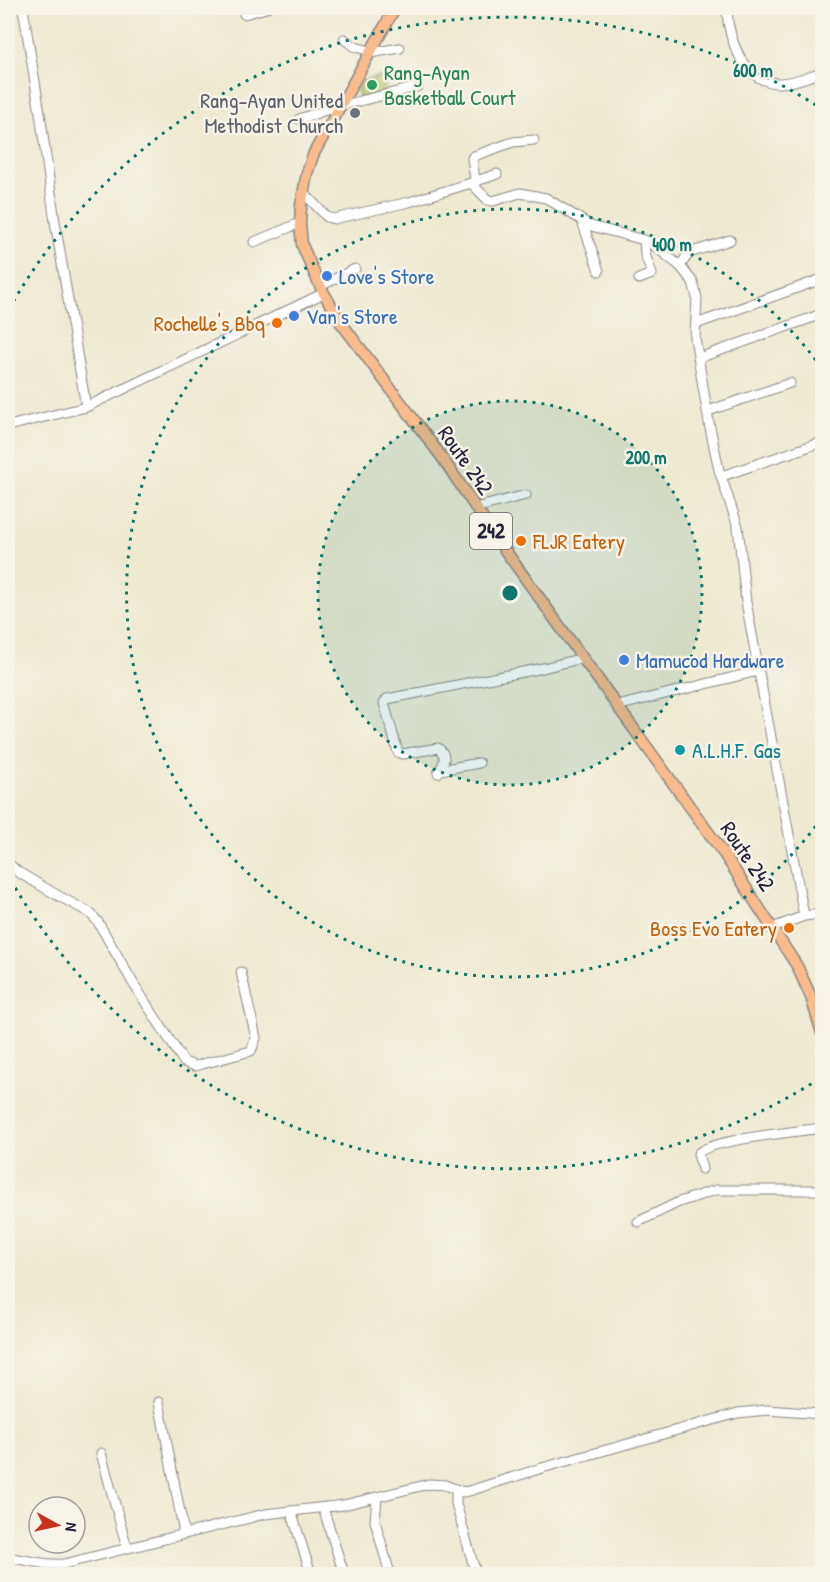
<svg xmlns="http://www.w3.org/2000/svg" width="830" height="1582" font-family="'Patrick Hand',sans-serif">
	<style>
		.pitch { fill: #b4ca6f; stroke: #6b7655; stroke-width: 1.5 }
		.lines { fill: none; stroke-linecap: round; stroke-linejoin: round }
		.minor-casing { stroke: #888686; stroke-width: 11 }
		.major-casing { stroke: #888686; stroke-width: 13 }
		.minor { stroke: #fff; stroke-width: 9 }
		.major { stroke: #fabb8c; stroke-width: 10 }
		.ring { fill: none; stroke: #0f766e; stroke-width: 3; stroke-dasharray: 3 6 }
		.leisure-dot { fill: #2e9e5b; stroke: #f7f3e8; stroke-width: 2 }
		.worship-dot { fill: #6b7280; stroke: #f7f3e8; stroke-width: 2 }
		.shop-dot { fill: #3f7fe0; stroke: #f7f3e8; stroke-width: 2 }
		.food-dot { fill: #e8710a; stroke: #f7f3e8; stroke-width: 2 }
		.culture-dot { fill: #0f9aa8; stroke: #f7f3e8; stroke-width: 2 }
		.labels { text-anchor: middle; stroke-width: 5; stroke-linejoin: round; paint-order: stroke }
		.shield { fill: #f7f3e8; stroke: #62616f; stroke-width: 1.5 }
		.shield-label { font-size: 21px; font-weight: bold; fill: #22223b }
		.leisure-label { font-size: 22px; fill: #27864d; stroke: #f7f3e8; text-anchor: start }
		.worship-label { font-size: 22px; fill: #5b616d; stroke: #f7f3e8; text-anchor: end }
		.shop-label { font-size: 22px; fill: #366cbe; stroke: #f7f3e8; text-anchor: start }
		.food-label { font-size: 22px; fill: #c56008; stroke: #f7f3e8; text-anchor: end }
		.street-label { font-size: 22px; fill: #22223b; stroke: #f7f3e8 }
		.culture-label { font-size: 22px; fill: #0d838f; stroke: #f7f3e8; text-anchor: start }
		.centre { fill: #0f766e; stroke: #f7f3e8; stroke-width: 3 }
		.ring-label { font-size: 18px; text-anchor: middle; font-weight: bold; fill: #0f766e; stroke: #f7f3e8; stroke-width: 5; stroke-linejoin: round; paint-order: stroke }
	</style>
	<rect width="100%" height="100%" fill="#f7f3e8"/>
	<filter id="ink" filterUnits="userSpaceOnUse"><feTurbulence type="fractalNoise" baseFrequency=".0167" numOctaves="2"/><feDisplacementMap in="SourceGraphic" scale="12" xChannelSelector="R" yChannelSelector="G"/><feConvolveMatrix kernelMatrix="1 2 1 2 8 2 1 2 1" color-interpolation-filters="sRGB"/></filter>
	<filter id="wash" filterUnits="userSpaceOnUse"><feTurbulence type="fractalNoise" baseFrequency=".008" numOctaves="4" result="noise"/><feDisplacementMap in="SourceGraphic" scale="24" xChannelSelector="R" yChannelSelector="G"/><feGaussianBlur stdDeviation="1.35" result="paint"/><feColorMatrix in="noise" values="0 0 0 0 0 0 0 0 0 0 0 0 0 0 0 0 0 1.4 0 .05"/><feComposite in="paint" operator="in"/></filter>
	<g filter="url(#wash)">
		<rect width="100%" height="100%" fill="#eee9d1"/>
		<path class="pitch" d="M 382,76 L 386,92 L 360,99 L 357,89 L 362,81 Z"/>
	</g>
	<g filter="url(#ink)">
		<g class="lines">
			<g class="minor-casing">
				<g id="minor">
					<path d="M 23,8 L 40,113 L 55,222 L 86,407"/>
					<path d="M 731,8 L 727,12 C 729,41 744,81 777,83 C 792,84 809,76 822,72"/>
					<path d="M 244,14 L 266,8"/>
					<path d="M 344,39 L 355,47 L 371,51"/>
					<path d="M 370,53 L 400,48"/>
					<path d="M 299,119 L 335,107 L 417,87"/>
					<path d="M 475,180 L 472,158 L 474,156 L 513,142 L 534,140"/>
					<path d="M 471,183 L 497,174"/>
					<path d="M 303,192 L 327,217 L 334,219 L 409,202 L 471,183 L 488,200 L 493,201 L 520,193 L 546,198 L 591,226 L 648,241 L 680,266 L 693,282 L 697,298 L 695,338 L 709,423 L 719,470 L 738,527 L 746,602 L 804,916"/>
					<path d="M 582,221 L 599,271"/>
					<path d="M 254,242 L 300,223"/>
					<path d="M 680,266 L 689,253 L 730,240"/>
					<path d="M 639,279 L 652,274 L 645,254 L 644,240"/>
					<path d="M 320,286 L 355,269"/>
					<path d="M 696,324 L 822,279"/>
					<path d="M 699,358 L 822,314"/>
					<path d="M 708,411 L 790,383"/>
					<path d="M 8,426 L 86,407 L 324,293"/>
					<path d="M 722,476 L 822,442"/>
					<path d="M 475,508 L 526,495"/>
					<path d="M 617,706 L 758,671"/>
					<path d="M 440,770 L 479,763"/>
					<path d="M 438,773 C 444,764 448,755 438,748 L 402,754 L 398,752 L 384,703 L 387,699 L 543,668 L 583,658"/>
					<path d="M 8,863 L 18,872 L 57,895 L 90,913 L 98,922 L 133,983 L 184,1062 L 195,1066 L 251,1051 L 256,1038 L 241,972"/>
					<path d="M 773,928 L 804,916 L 822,914"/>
					<path d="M 702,1169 L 698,1154 C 705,1140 803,1131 822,1128"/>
					<path d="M 638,1222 L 679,1202 L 716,1190 L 822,1190"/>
					<path d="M 159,1402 L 184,1533"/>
					<path d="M 101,1453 L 127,1548"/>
					<path d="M 456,1490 L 456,1504 L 476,1574"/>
					<path d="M 377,1497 L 375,1521 L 390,1574"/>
					<path d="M 323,1508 L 344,1574"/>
					<path d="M 291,1511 L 311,1574"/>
					<path d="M 8,1558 C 29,1559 41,1566 64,1564 L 265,1514 L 344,1505 L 429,1484 L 445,1485 L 463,1492 L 469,1491 L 542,1468 L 738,1413 L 767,1410 L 822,1414"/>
				</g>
			</g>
			<g class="major-casing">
				<path id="major" d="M 395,8 L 314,153 L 307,173 L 301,206 L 300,223 L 302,245 L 319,284 L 339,320 L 441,456 L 494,535 L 724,854 L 797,966 L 811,997 L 822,1033"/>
			</g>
			<use href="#minor" class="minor"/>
			<use href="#major" class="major"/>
		</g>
	</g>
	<circle cx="510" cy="593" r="192" fill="#0f766e" fill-opacity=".12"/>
	<g class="ring">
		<circle cx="510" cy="593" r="192"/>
		<path d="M821 819A384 384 0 1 1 821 367"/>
		<path d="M819 1079A576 576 0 0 1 9 877M9 309A576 576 0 0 1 819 107"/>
	</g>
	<circle class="leisure-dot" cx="372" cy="85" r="6"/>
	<circle class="worship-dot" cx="355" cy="113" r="6"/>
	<g class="shop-dot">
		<circle cx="327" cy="276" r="6"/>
		<circle cx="294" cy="316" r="6"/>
		<circle cx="624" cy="660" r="6"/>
	</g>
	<g class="food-dot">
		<circle cx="277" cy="323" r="6"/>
		<circle cx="521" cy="541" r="6"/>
		<circle cx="789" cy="928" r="6"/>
	</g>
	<circle class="culture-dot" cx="680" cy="750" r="6"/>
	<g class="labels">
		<rect class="shield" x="470" y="513" width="42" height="36" rx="4.5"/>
		<g class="shield-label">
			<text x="491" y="538">242</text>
		</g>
		<g class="leisure-label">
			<text x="384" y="80">Rang-Ayan<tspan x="384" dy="25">Basketball Court</tspan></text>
		</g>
		<g class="worship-label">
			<text x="343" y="108">Rang-Ayan United<tspan x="343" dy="25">Methodist Church</tspan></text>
		</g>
		<g class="shop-label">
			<text x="339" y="284">Love's Store</text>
			<text x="306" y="324">Van's Store</text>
			<text x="636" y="668">Mamucod Hardware</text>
		</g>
		<g class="food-label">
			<text x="265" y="331">Rochelle's Bbq</text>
			<text x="533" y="549" text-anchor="start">FLJR Eatery</text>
			<text x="777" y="936">Boss Evo Eatery</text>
		</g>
		<g class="street-label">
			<text transform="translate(466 460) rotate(55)" y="8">Route 242</text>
			<text transform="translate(748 856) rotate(56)" y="8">Route 242</text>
		</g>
		<g class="culture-label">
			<text x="692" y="758">A.L.H.F. Gas</text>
		</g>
	</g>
	<circle cx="510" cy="593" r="9" class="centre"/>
	<g class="ring-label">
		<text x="753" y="77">600 m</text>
		<text x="672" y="251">400 m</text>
		<text x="646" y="464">200 m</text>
	</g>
	<rect width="830" height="1582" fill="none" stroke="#f7f3e8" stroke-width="30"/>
	<g transform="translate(57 1525) rotate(98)"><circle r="28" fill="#f7f3e8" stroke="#a29fa3" stroke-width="1.5"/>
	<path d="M0-4.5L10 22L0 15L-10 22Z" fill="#c8321e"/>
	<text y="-9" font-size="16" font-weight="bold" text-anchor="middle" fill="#22223b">N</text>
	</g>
</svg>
